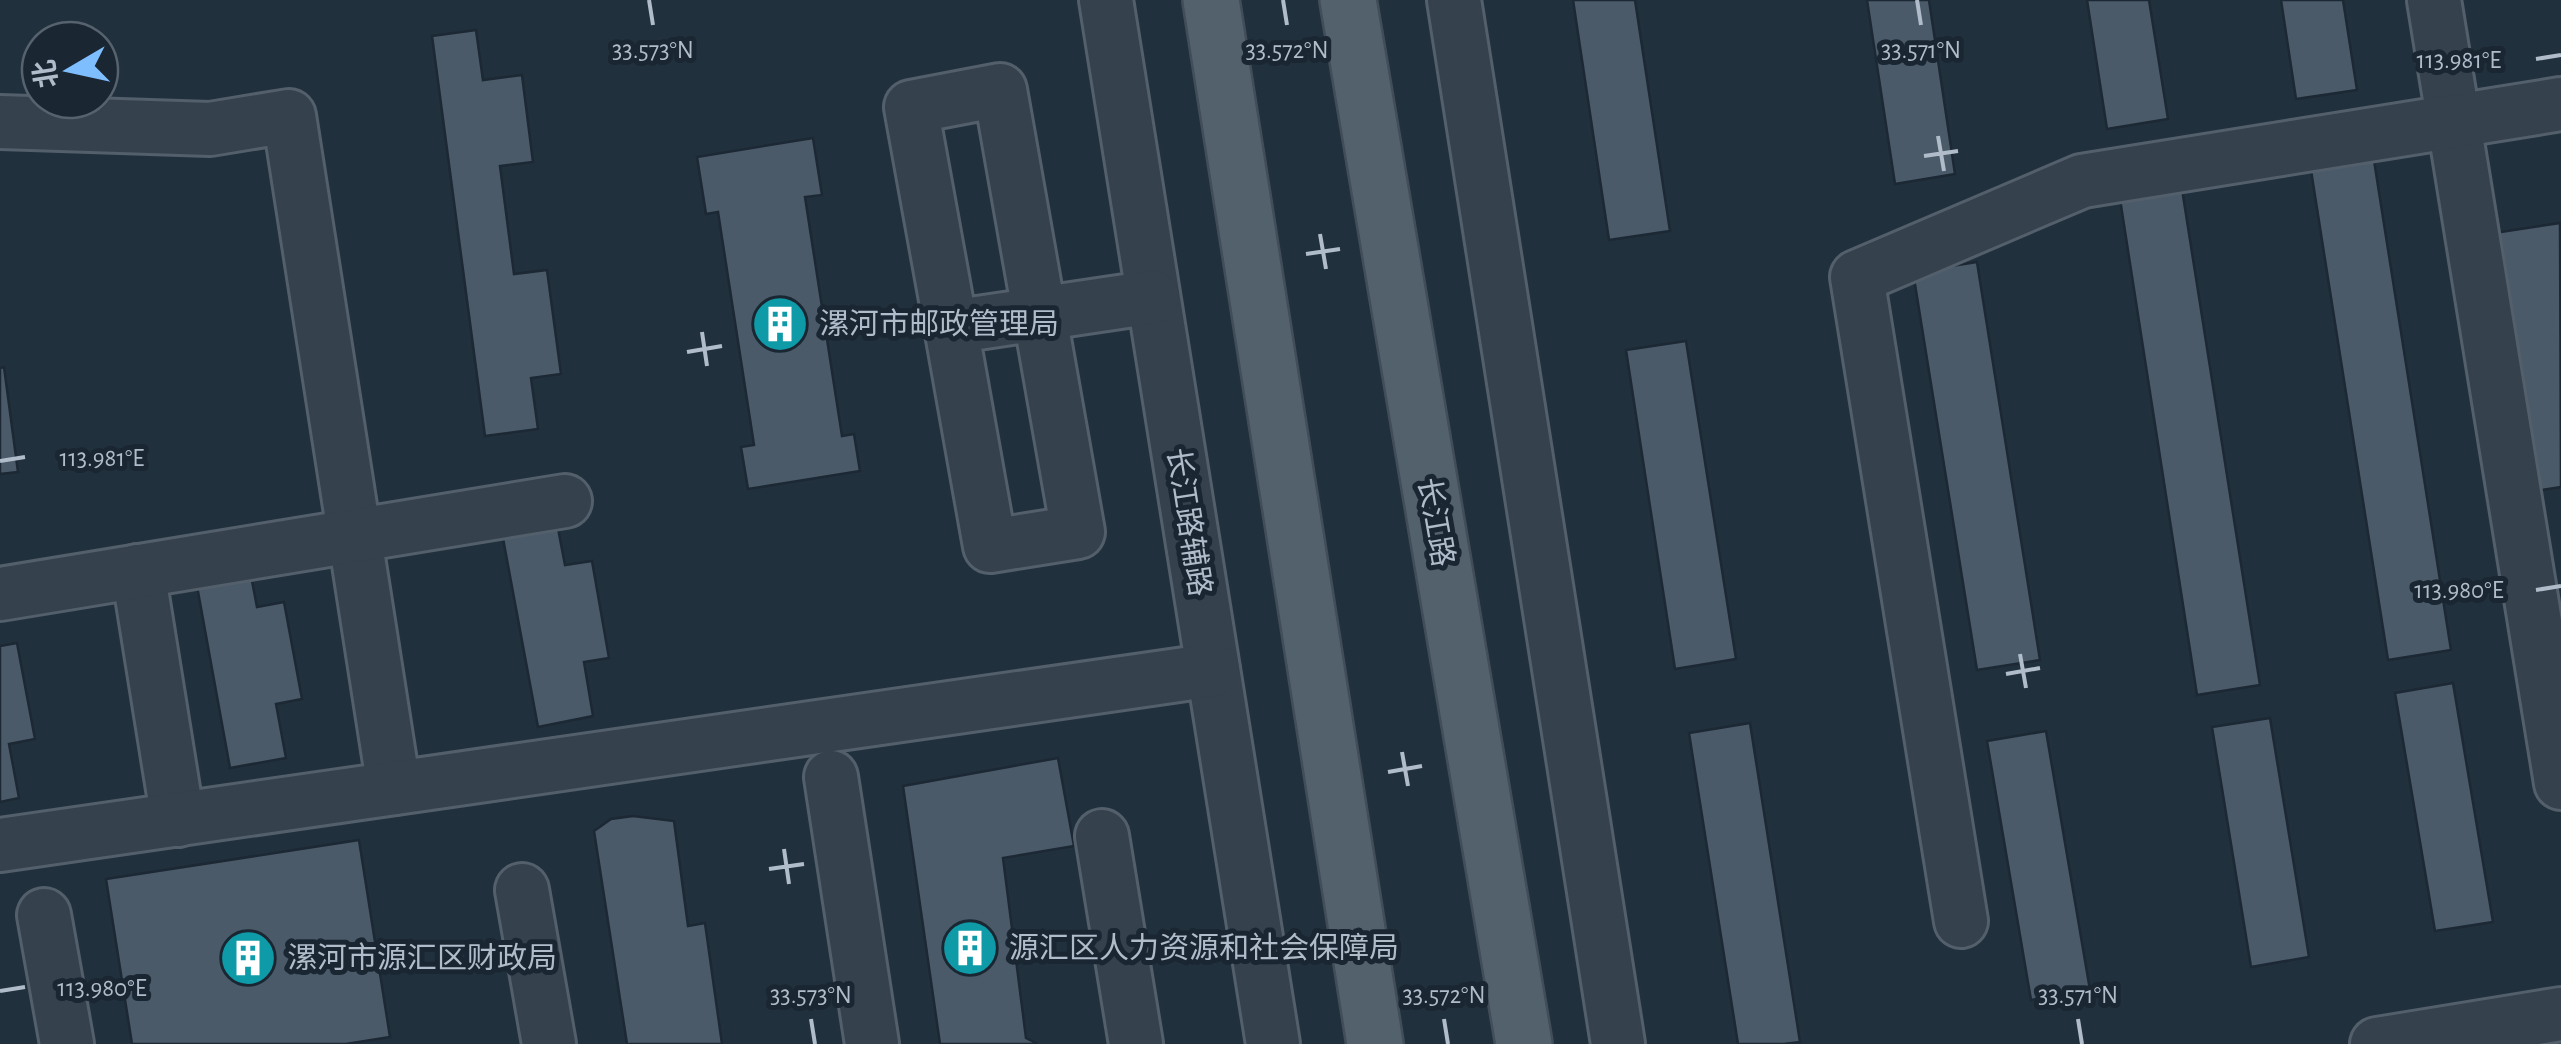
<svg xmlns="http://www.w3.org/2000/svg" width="2561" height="1044" font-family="'Alegreya Sans','Noto Sans SC',sans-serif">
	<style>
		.building { fill: #4a5a69; stroke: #1c2834; stroke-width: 2.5 }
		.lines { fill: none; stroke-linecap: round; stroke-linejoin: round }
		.minor-casing { stroke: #535f6b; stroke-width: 58 }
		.major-casing { stroke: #414d59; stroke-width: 60 }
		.minor { stroke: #35414d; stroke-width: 52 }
		.major { stroke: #53616d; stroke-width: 55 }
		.ticks { fill: none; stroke: #b0bcc9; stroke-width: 4 }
		.labels { text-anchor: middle; stroke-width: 10; stroke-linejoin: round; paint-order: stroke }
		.poi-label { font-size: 30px; fill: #b0bcc9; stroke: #1a2632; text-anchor: start }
		.street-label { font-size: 30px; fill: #b0bcc9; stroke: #1a2632 }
		.ticks-label { font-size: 25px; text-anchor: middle; fill: #b0bcc9; stroke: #1a2632; stroke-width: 10; stroke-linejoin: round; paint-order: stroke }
	</style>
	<rect width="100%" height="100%" fill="#21303d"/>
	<g class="building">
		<path d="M 1573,0 L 1635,0 L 1670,231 L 1609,240 Z"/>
		<path d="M 1867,0 L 1929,0 L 1955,174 L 1895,184 Z"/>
		<path d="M 2087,0 L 2149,0 L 2168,119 L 2107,129 Z"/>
		<path d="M 2281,0 L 2343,0 L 2357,90 L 2296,99 Z"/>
		<path d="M 476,30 L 483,80 L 522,75 L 533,162 L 500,166 L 514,274 L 547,270 L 561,374 L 531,378 L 538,429 L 485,436 L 432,36 Z"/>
		<path d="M 813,138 L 822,195 L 805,197 L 842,436 L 854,434 L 860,471 L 748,489 L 741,447 L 754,445 L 718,212 L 706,214 L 697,157 Z"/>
		<path d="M 2373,154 L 2451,650 L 2388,660 L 2310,164 Z"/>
		<path d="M 2182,189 L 2260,685 L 2197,695 L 2120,199 Z"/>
		<path d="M 2560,223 L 2561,487 L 2522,493 L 2481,235 Z"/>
		<path d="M 1977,262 L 2040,660 L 1977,670 L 1913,272 Z"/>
		<path d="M 1686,341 L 1736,659 L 1675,669 L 1626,350 Z"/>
		<path d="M 4,367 L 18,472 L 0,474 L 0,368 Z"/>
		<path d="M 557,523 L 565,565 L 592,561 L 609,658 L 584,662 L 593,716 L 538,727 L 502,533 Z"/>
		<path d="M 249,565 L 257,607 L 284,602 L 302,699 L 276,704 L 286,758 L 230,768 L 195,575 Z"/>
		<path d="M 17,643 L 35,739 L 9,744 L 19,798 L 0,802 L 0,646 Z"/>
		<path d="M 2453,683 L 2493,922 L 2435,931 L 2395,693 Z"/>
		<path d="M 2270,718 L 2309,957 L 2251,967 L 2212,727 Z"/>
		<path d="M 1750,723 L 1800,1042 L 1784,1044 L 1738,1044 L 1689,733 Z"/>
		<path d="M 2046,731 L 2090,990 L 2031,1000 L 1987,741 Z"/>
		<path d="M 1058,758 L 1074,846 L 1003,858 L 1026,1038 L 1038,1044 L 940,1044 L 903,786 Z"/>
		<path d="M 633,816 L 674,821 L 688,926 L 705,923 L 722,1044 L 627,1044 L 594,831 L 611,819 Z"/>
		<path d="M 359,840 L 390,1037 L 346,1044 L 132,1044 L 106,879 Z"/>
	</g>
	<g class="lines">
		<g class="minor-casing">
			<g id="minor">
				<path d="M 1106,0 L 1273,1044"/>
				<path d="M 1454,0 L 1618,1044"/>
				<path d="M 2434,0 L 2561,783"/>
				<path d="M 0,122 L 210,129 L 289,116 L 394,788"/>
				<path d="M 951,327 L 911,107 L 1000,90 L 1078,532 L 990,546 L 951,327 L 1153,297"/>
				<path d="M 138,571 L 178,820"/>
				<path d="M 0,594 L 565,501"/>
				<path d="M 831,777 L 872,1044"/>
				<path d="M 1102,836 L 1136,1044"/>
				<path d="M 0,845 L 1213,670"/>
				<path d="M 522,890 L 549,1044"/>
				<path d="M 44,915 L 67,1044"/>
				<path d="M 1961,921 L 1857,277 L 2082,181 L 2561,104"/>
				<path d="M 2377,1044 L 2561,1014"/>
			</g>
		</g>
		<g class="major-casing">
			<g id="major">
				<path d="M 1211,0 L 1375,1044"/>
				<path d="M 1348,0 L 1524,1044"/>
			</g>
		</g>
		<use href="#minor" class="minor"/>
		<use href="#major" class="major"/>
	</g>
	<path class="ticks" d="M 649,0 L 653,25M 1283,0 L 1287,25M 1917,0 L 1921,25M 2536,59 L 2561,55M 1938,136 L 1944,171M 1924,156 L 1958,151M 1320,234 L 1326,269M 1306,254 L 1340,249M 702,332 L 707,366M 687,352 L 722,346M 0,461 L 25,457M 2536,590 L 2561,586M 2020,654 L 2026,688M 2006,674 L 2040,668M 1402,752 L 1408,786M 1388,772 L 1422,766M 784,849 L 789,884M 769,869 L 804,864M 0,991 L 25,987M 811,1019 L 815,1044M 1444,1019 L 1448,1044M 2078,1019 L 2082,1044"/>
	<defs>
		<g id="building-disc" transform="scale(2.875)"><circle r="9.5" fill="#0f9aa8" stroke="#1a2632"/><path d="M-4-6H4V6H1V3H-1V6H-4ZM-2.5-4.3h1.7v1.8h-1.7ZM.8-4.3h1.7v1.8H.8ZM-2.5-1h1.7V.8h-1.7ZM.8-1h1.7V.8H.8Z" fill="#fff"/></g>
	</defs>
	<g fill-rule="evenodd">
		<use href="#building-disc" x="780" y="324"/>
		<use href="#building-disc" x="970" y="948"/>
		<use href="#building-disc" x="248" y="958"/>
	</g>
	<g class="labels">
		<g class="poi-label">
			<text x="819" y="334">漯河市邮政管理局</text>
			<text x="1009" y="958">源汇区人力资源和社会保障局</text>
			<text x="287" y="968">漯河市源汇区财政局</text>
		</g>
		<g class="street-label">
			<text transform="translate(1189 522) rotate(81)" y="10">长江路辅路</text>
			<text transform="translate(1436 522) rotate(80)" y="10">长江路</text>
		</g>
	</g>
	<g class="ticks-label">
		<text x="653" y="58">33.573°N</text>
		<text x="1287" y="58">33.572°N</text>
		<text x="1921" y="58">33.571°N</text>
		<text x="2459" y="68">113.981°E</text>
		<text x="102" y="466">113.981°E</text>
		<text x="2459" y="598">113.980°E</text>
		<text x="102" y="996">113.980°E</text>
		<text x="811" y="1003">33.573°N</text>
		<text x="1444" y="1003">33.572°N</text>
		<text x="2078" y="1003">33.571°N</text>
	</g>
	<g transform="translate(70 70) rotate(261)"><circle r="48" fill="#1a2632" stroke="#56626e" stroke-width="2.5"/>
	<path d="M0-8L18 38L0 25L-18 38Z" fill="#7fbefe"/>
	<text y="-15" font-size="28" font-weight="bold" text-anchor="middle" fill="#b0bcc9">北</text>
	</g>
</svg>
